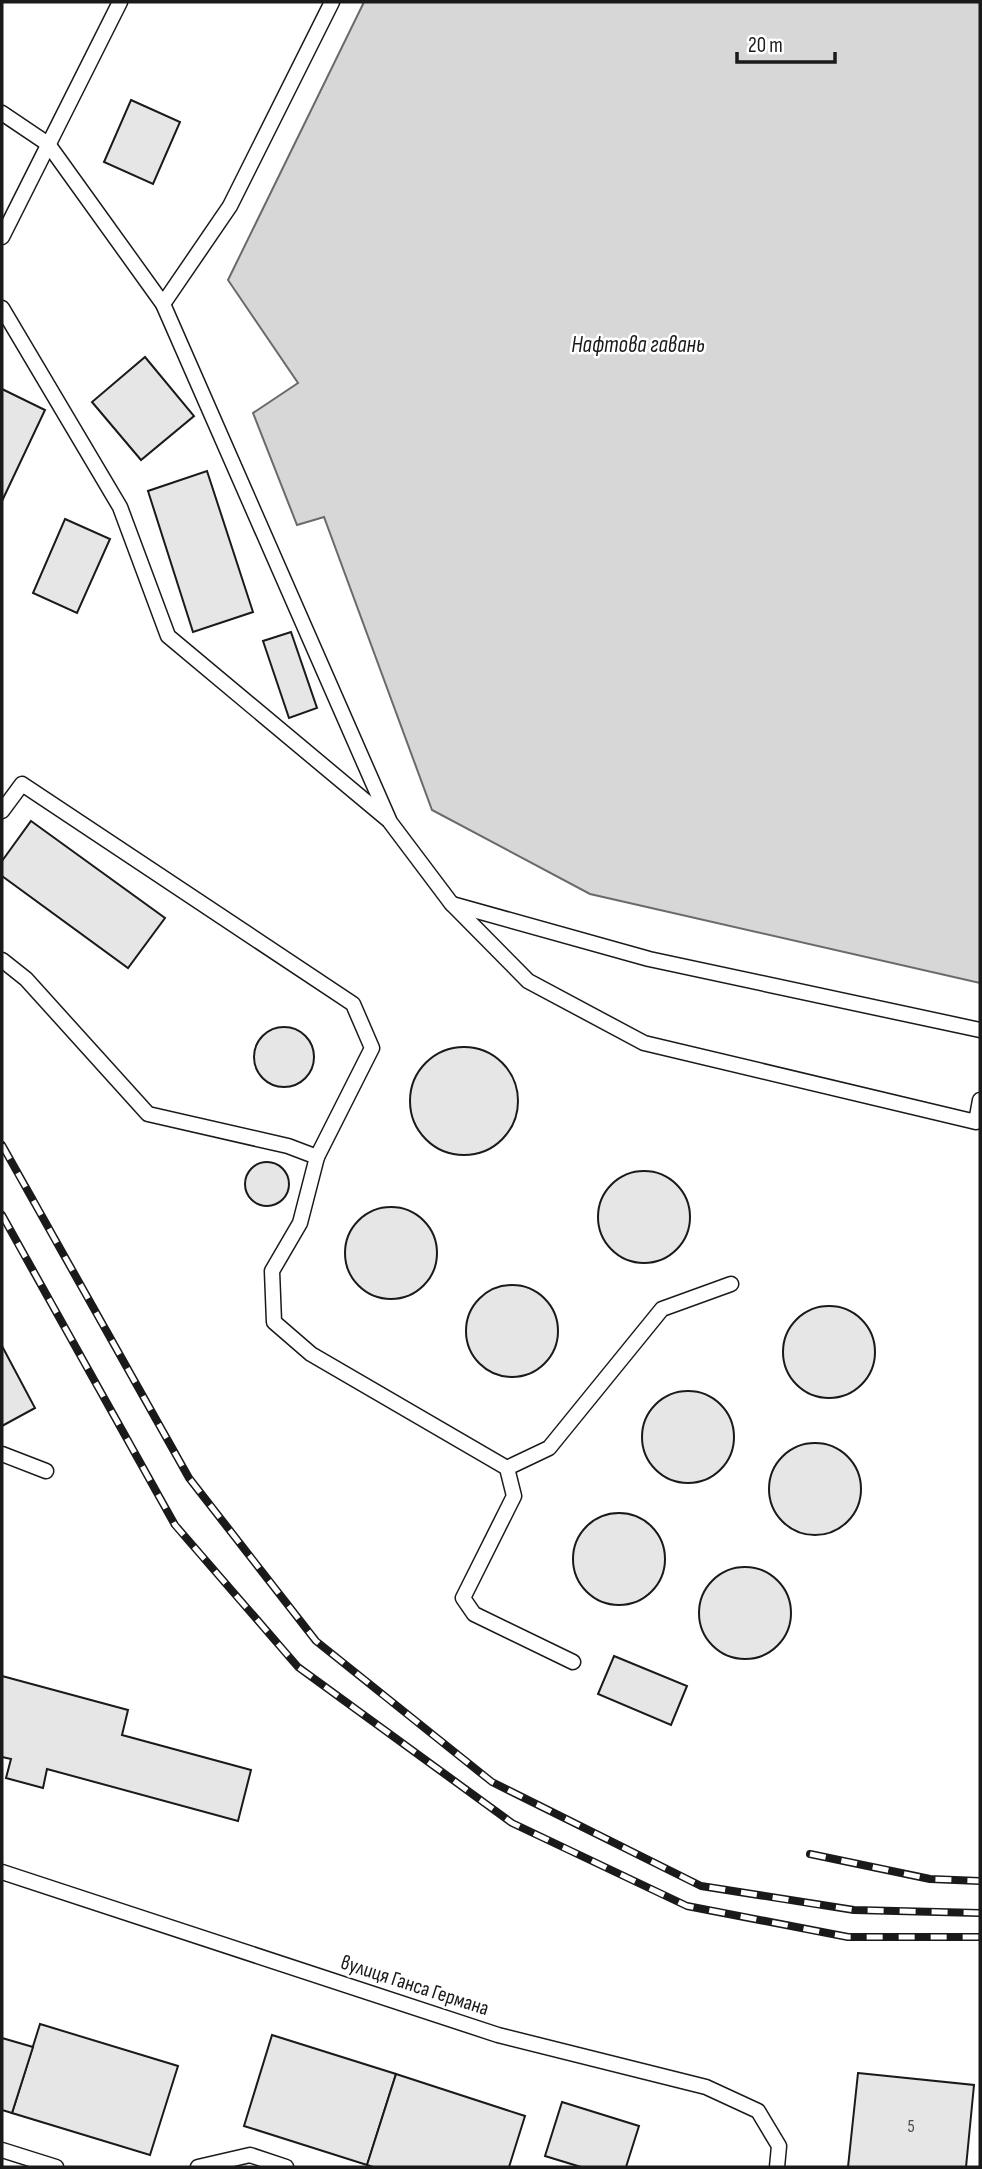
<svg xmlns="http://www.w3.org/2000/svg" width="982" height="2169" font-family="'Sofia Sans Condensed',sans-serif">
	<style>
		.water { fill: #d7d7d7; stroke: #6a6a6a; stroke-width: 2 }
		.building { fill: #e6e6e6; stroke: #1a1a1a; stroke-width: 2 }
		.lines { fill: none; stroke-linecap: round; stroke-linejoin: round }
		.service-casing { stroke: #1a1a1a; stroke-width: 17 }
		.service { stroke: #fff; stroke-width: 14 }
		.rail-casing { stroke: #1a1a1a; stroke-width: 8 }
		.rail { stroke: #fff; stroke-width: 5; stroke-dasharray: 16; stroke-linecap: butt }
		.labels { text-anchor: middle; stroke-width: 5; stroke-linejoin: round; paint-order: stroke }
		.number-label { font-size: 18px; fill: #4d4d4d }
		.street-label { font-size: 21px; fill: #1a1a1a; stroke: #fff }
		.water-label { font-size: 23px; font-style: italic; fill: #1a1a1a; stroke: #fff }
	</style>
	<rect width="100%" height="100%" fill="#fff"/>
	<path class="water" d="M 364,2 L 980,2 L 980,983 L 590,894 L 432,810 L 324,517 L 297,525 L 253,413 L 298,383 L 228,280 Z"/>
	<g class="building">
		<path d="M 131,100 L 180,122 L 153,184 L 104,162 Z"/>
		<path d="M 145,357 L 194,416 L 141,460 L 92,402 Z"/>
		<path d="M 2,389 L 45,410 L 2,501 Z"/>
		<path d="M 207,471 L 253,612 L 193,632 L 148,491 Z"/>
		<path d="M 65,519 L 110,539 L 77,613 L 33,593 Z"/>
		<path d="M 291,632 L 317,708 L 289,718 L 263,641 Z"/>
		<path d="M 31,821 L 165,918 L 128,968 L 2,876 L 2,861 Z"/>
		<circle cx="284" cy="1057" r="30"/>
		<circle cx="464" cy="1101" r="54"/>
		<circle cx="267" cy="1184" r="22"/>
		<circle cx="644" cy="1217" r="46"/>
		<circle cx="391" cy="1253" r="46"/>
		<circle cx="512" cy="1331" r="46"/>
		<circle cx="829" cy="1352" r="46"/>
		<path d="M 2,1346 L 35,1408 L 2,1426 Z"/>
		<circle cx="688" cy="1437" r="46"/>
		<circle cx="815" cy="1489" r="46"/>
		<circle cx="619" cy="1559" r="46"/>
		<circle cx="745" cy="1613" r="46"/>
		<path d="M 614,1656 L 687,1686 L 671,1725 L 598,1694 Z"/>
		<path d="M 2,1676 L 128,1710 L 122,1735 L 251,1770 L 238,1821 L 47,1769 L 43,1788 L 6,1778 L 11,1759 L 2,1757 Z"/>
		<path d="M 40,2024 L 178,2066 L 150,2155 L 12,2113 Z"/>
		<path d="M 272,2035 L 396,2074 L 367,2165 L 244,2126 Z"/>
		<path d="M 2,2038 L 33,2047 L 12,2113 L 2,2110 Z"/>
		<path d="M 858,2073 L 974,2085 L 966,2167 L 848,2167 Z"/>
		<path d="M 396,2074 L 525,2116 L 509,2167 L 373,2167 L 367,2165 Z"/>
		<path d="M 562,2102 L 639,2126 L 626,2167 L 581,2167 L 545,2156 Z"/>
	</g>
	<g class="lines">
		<g class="service-casing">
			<g id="service">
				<path d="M 2,113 L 48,144 L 163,304 L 390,822 L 451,903 L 528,981 L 644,1043 L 976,1122 L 980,1100"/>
				<path d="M 2,237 L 120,2"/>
				<path d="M 163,304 L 230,206 L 332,2"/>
				<path d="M 2,308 L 120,507 L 168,636 L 387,819"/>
				<path d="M 2,811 L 22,784 L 353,1004 L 372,1048 L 317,1157"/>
				<path d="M 452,904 L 649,959 L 980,1030"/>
				<path d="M 2,960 L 26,979 L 148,1114 L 288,1146 L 317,1157 L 300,1223 L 272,1271 L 274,1322 L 311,1354 L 507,1468 L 514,1496 L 463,1598 L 474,1614 L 573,1662"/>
				<path d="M 2,1454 L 46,1471"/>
				<path d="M 507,1468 L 549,1448 L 662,1309 L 731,1284"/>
				<path d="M 2,1872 L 498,2035 L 706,2087 L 758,2111 L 779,2146 L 777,2167"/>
				<path d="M 2,2150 L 56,2167"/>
				<path d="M 198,2167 L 250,2155 L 286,2167"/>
			</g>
		</g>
		<use href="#service" class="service"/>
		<g class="rail-casing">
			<g id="rail">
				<path d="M 2,1145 L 189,1478 L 316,1641 L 492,1782 L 701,1886 L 854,1910 L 980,1913"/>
				<path d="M 2,1215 L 175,1525 L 298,1667 L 512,1823 L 687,1906 L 848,1937 L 980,1937"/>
				<path d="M 810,1854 L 930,1879 L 980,1881"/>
			</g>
		</g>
		<use href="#rail" class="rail"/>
	</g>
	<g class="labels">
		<g class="number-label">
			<text x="911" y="2132">5</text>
		</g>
		<g class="street-label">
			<text transform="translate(415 1985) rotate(18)" y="7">вулиця Ганса Германа</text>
		</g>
		<g class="water-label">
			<text x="638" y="352">Нафтова гавань</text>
		</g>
	</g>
	<rect width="982" height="2169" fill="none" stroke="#1a1a1a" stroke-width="7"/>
	<path d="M737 52v10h98v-10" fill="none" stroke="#1a1a1a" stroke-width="3.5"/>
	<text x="748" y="52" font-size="21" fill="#1a1a1a" stroke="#ffffff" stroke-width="5" paint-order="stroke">20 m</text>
</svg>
